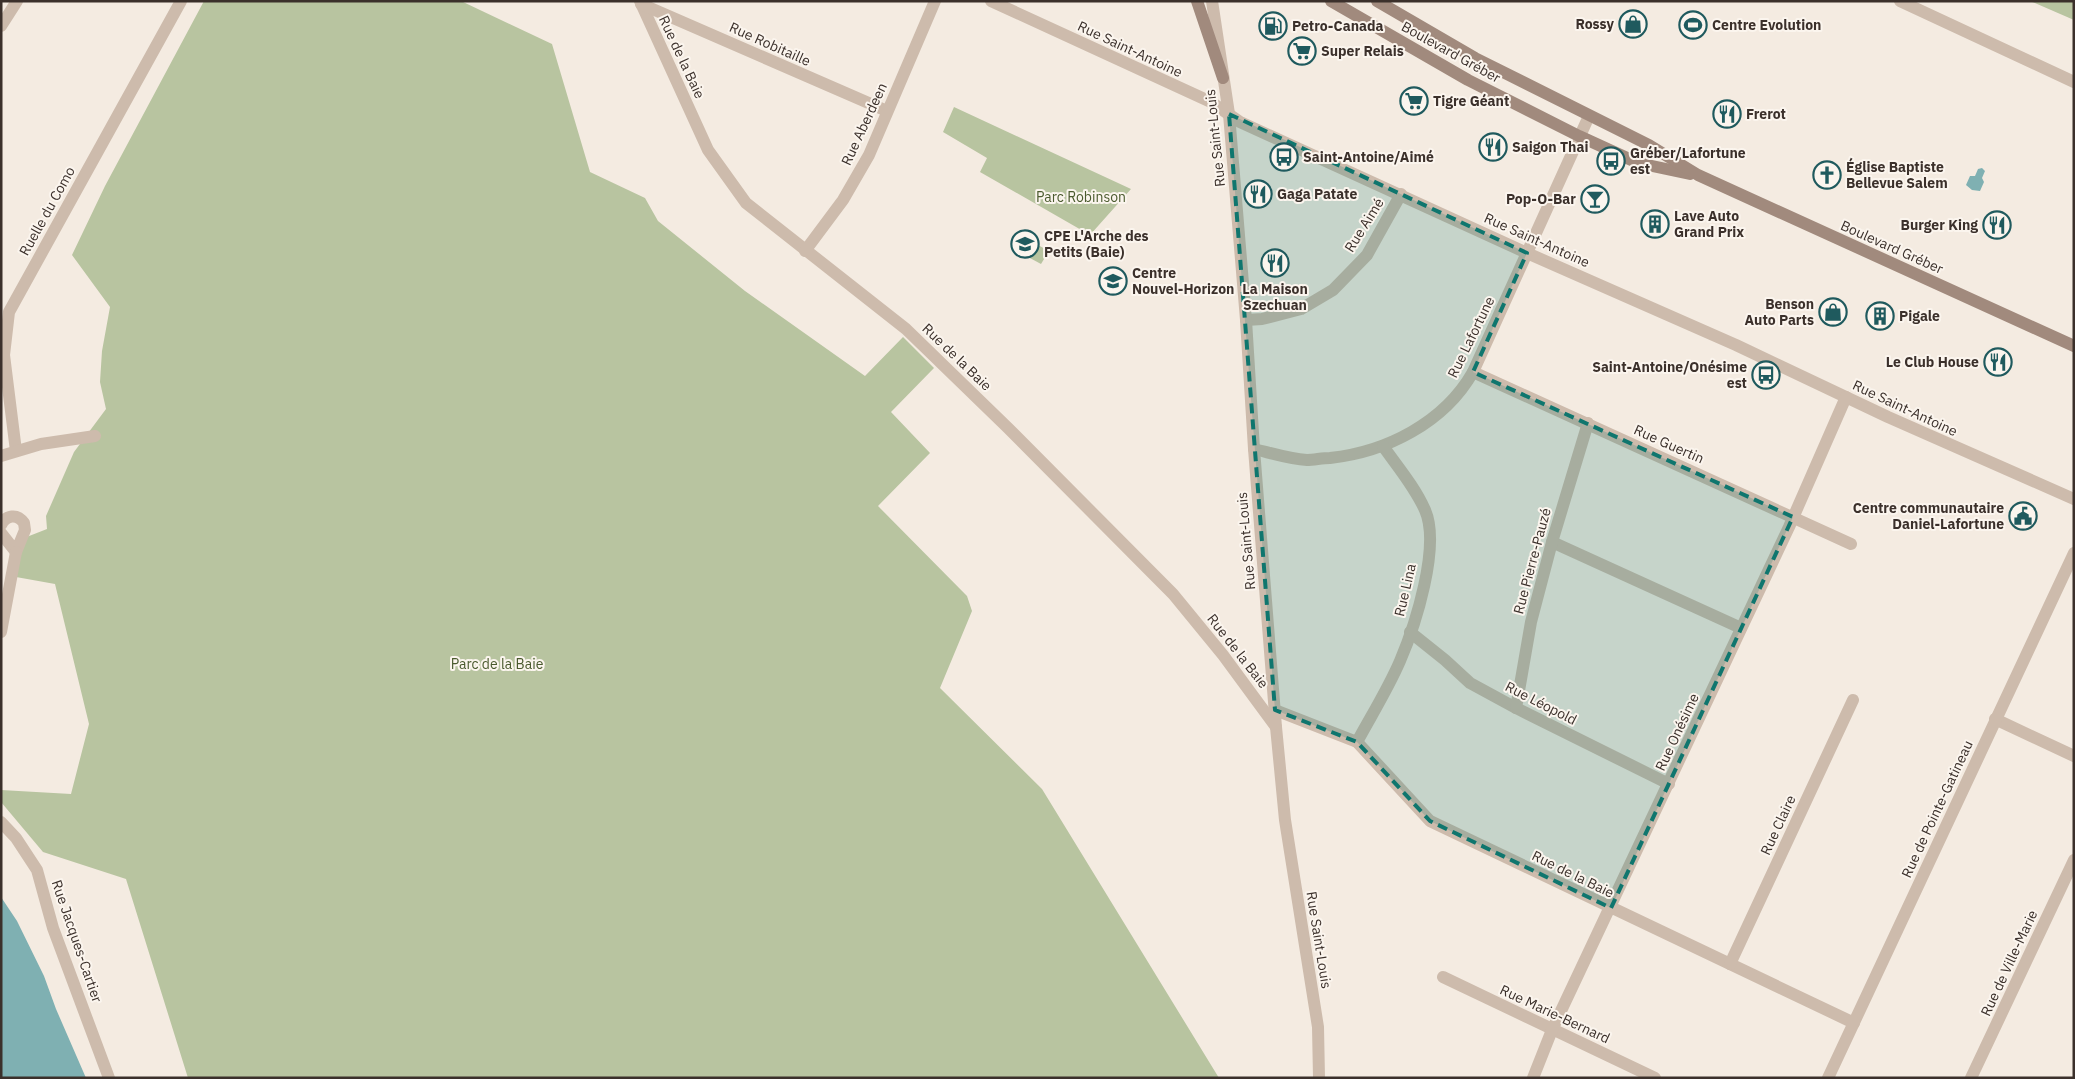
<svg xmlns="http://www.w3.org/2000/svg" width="2075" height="1079" font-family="'IBM Plex Sans',sans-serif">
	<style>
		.green { fill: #b8c4a0 }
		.water { fill: #7fb0b2 }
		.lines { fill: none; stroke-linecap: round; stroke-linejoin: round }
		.minor { stroke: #cdbbac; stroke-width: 12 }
		.tertiary { stroke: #cdbbac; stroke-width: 12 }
		.secondary { stroke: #a18a7d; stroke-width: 12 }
		.marked { fill: #0f766e; fill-opacity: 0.2; stroke: #0f766e; stroke-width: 4; stroke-dasharray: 10 6; stroke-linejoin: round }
		.labels { text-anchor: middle; stroke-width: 4; stroke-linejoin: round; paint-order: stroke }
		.poi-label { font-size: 14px; font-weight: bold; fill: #3b302b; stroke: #fbf5ee; text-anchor: start }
		.street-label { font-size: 14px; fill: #3b302b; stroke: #fbf5ee }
		.park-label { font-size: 14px; fill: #4a5a2e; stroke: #fbf5ee }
	</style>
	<rect width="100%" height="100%" fill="#f4ebe1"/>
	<g class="green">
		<path d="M 204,1 L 461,1 L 552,44 L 590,172 L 645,198 L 658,221 L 745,291 L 865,376 L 903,337 L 934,368 L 891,412 L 930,453 L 878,506 L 967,596 L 972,611 L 940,688 L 1042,789 L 1219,1078 L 188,1078 L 126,879 L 43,852 L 1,802 L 1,790 L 71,794 L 89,724 L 55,584 L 16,577 L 24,538 L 47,529 L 46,516 L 74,452 L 106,409 L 100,382 L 102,351 L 110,307 L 72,255 L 105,186 Z"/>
		<path d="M 2030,1 L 2074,1 L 2074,20 Z"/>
		<path d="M 954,107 L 1131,189 L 1090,235 L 980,172 L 987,158 L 943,132 Z"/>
		<path d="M 1036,244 L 1049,251 L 1041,264 L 1028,257 Z"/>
	</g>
	<g class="water">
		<path d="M 1982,168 L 1985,171 L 1982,178 L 1984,182 L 1980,191 L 1972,190 L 1966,185 L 1970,176 L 1975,176 L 1978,169 Z"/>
		<path d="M 1,897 L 17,921 L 44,976 L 56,1009 L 86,1078 L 1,1078 Z"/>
	</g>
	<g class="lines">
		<g class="minor">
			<path d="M 640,1 L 708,150 L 746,203 L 906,329 L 1008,428 L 1173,594 L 1223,655 L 1276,727"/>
			<path d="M 991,1 L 1211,102 L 1240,122 L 1527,253 L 1736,345 L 1888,417 L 2074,499"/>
			<path d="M 1900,1 L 2074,82"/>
			<path d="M 641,4 L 887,111"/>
			<path d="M 805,251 L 843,200 L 869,155 L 935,1"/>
			<path d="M 1246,320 L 1262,319 L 1301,309 L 1333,290 L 1367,255 L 1401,194"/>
			<path d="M 1473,372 L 1851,544"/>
			<path d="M 1254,449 C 1271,453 1289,459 1307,460 C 1314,460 1322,458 1330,458 C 1386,452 1444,423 1473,372 L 1589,116"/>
			<path d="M 16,451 L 4,355 L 9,312 L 181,1"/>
			<path d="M 1,456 L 41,444 L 95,436"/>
			<path d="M 1,525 C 6,515 17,513 24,523 L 25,530 L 16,552 L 1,533"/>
			<path d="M 1552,542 L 1741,628"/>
			<path d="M 1,632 L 16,552"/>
			<path d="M 1410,632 L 1445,660 L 1470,683 L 1516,708 L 1669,784"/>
			<path d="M 1516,708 L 1531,622 L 1552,542 L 1588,423"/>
			<path d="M 1275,710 L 1357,742 L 1430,821 L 1854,1023"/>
			<path d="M 1995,719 L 2074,756"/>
			<path d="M 1357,742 C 1371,716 1388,689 1400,661 C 1415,626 1441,546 1425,510 C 1415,487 1397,466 1383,446"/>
			<path d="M 1730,964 L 1853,700"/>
			<path d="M 1443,977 L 1655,1078"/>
			<path d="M 1533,1078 L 1552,1030 L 1789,527 L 1846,397"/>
			<path d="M 1828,1078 L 2074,553"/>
			<path d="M 1971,1078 L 2074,860"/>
		</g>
		<g class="tertiary">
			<path d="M 1212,1 L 1229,114 L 1246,320 L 1254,449 L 1276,727 L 1285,820 L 1318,1027 L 1319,1078"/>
			<path d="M 1,26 L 17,1"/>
			<path d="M 1,822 L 16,838 L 37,870 L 53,928 L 109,1078"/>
		</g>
		<g class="secondary">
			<path d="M 1197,1 L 1223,78"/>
			<path d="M 1331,1 L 1468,80 L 1579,136 L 1638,163 L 1690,174"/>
			<path d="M 1377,1 L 1475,58 L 1649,145 L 1698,175 L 2074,346"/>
		</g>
	</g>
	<path class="marked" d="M 1229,114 L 1527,253 L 1473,372 L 1793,517 L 1611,908 L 1430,821 L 1357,742 L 1275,710 Z"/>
	<defs>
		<g id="shop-ring" transform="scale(1.4375)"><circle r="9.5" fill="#fbf5ee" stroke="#1f5a5e" stroke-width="1.5"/><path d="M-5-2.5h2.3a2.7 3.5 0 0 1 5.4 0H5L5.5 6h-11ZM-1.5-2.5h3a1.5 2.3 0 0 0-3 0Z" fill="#1f5a5e"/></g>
		<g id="stadium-ring" transform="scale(1.4375)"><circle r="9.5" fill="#fbf5ee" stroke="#1f5a5e" stroke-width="1.5"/><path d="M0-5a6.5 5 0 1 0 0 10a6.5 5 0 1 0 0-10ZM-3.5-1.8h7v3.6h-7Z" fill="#1f5a5e"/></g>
		<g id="fuel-ring" transform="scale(1.4375)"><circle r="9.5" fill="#fbf5ee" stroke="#1f5a5e" stroke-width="1.5"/><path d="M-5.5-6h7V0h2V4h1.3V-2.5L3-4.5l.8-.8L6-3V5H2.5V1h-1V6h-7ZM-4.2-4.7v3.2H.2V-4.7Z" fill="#1f5a5e"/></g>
		<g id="supermarket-ring" transform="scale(1.4375)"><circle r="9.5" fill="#fbf5ee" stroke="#1f5a5e" stroke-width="1.5"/><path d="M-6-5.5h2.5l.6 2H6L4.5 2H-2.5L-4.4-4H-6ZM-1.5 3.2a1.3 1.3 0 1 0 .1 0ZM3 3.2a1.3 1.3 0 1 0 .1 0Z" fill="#1f5a5e"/></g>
		<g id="restaurant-ring" transform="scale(1.4375)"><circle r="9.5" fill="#fbf5ee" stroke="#1f5a5e" stroke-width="1.5"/><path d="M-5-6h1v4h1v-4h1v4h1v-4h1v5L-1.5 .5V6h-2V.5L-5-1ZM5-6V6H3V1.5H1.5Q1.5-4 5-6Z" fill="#1f5a5e"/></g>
		<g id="bus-ring" transform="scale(1.4375)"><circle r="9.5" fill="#fbf5ee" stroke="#1f5a5e" stroke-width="1.5"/><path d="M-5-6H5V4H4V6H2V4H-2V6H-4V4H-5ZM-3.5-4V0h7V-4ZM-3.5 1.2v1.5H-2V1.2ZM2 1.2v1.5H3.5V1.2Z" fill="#1f5a5e"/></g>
		<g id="church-ring" transform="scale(1.4375)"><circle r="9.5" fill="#fbf5ee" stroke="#1f5a5e" stroke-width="1.5"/><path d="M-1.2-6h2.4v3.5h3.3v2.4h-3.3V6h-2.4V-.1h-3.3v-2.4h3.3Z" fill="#1f5a5e"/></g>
		<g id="bar-ring" transform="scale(1.4375)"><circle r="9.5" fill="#fbf5ee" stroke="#1f5a5e" stroke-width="1.5"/><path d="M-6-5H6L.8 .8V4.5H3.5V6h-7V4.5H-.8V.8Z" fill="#1f5a5e"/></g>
		<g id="building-ring" transform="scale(1.4375)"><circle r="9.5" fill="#fbf5ee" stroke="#1f5a5e" stroke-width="1.5"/><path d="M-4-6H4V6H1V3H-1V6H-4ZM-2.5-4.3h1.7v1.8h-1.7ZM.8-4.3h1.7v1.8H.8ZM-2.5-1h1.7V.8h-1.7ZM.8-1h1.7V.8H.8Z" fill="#1f5a5e"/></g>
		<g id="school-ring" transform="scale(1.4375)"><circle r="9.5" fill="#fbf5ee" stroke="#1f5a5e" stroke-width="1.5"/><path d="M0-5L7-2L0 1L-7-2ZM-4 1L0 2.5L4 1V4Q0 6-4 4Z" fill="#1f5a5e"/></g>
		<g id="civic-ring" transform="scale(1.4375)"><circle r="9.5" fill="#fbf5ee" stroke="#1f5a5e" stroke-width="1.5"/><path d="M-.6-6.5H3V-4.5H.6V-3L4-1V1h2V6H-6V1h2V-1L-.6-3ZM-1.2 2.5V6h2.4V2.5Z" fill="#1f5a5e"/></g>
	</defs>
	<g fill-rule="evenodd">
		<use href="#shop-ring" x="1633" y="24"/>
		<use href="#stadium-ring" x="1693" y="25"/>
		<use href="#fuel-ring" x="1273" y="26"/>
		<use href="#supermarket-ring" x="1302" y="51"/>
		<use href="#supermarket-ring" x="1414" y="101"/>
		<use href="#restaurant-ring" x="1727" y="114"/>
		<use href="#restaurant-ring" x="1493" y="147"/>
		<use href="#bus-ring" x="1284" y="157"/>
		<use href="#bus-ring" x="1611" y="161"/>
		<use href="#church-ring" x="1827" y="175"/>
		<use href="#restaurant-ring" x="1258" y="194"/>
		<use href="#bar-ring" x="1595" y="199"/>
		<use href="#building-ring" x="1655" y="224"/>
		<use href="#restaurant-ring" x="1997" y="225"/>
		<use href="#school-ring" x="1025" y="244"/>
		<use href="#restaurant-ring" x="1275" y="263"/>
		<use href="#school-ring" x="1113" y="281"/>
		<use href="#shop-ring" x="1833" y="312"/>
		<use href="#building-ring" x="1880" y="316"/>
		<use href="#restaurant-ring" x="1998" y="362"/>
		<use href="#bus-ring" x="1766" y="375"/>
		<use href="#civic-ring" x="2023" y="516"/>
	</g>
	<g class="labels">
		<g class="poi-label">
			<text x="1614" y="29" text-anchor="end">Rossy</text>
			<text x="1712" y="30">Centre Evolution</text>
			<text x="1292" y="31">Petro-Canada</text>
			<text x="1321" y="56">Super Relais</text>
			<text x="1433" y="106">Tigre Géant</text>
			<text x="1746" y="119">Frerot</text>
			<text x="1512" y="152">Saigon Thai</text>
			<text x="1630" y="158">Gréber/Lafortune<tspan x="1630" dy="16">est</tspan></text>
			<text x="1303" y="162">Saint-Antoine/Aimé</text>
			<text x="1846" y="172">Église Baptiste<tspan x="1846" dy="16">Bellevue Salem</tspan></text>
			<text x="1277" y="199">Gaga Patate</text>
			<text x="1576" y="204" text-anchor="end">Pop-O-Bar</text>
			<text x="1674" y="221">Lave Auto<tspan x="1674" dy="16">Grand Prix</tspan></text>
			<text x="1978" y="230" text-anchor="end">Burger King</text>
			<text x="1044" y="241">CPE L'Arche des<tspan x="1044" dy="16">Petits (Baie)</tspan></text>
			<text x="1132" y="278">Centre<tspan x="1132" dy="16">Nouvel-Horizon</tspan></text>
			<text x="1275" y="294" text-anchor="middle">La Maison<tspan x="1275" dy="16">Szechuan</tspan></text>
			<text x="1814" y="309" text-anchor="end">Benson<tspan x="1814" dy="16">Auto Parts</tspan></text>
			<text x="1899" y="321">Pigale</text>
			<text x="1979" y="367" text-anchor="end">Le Club House</text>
			<text x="1747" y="372" text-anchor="end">Saint-Antoine/Onésime<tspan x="1747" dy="16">est</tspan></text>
			<text x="2004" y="513" text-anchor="end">Centre communautaire<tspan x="2004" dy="16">Daniel-Lafortune</tspan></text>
		</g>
		<g class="street-label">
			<text transform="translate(770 44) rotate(24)" y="5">Rue Robitaille</text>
			<text transform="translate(1130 49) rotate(25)" y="5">Rue Saint-Antoine</text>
			<text transform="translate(1451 52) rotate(29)" y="5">Boulevard Gréber</text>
			<text transform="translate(682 57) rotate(65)" y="5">Rue de la Baie</text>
			<text transform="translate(864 124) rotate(-65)" y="5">Rue Aberdeen</text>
			<text transform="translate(1215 138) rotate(-96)" y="5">Rue Saint-Louis</text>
			<text transform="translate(47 211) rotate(-61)" y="5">Ruelle du Como</text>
			<text transform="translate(1364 225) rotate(-58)" y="5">Rue Aimé</text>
			<text transform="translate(1537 240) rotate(24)" y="5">Rue Saint-Antoine</text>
			<text transform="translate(1892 247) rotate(24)" y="5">Boulevard Gréber</text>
			<text transform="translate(1471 337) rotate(-64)" y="5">Rue Lafortune</text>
			<text transform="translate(957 357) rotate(44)" y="5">Rue de la Baie</text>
			<text transform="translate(1905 408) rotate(25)" y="5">Rue Saint-Antoine</text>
			<text transform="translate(1669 444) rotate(24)" y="5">Rue Guertin</text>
			<text transform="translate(1246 541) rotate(-95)" y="5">Rue Saint-Louis</text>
			<text transform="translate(1532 561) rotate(-75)" y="5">Rue Pierre-Pauzé</text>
			<text transform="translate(1405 590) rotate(-77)" y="5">Rue Lina</text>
			<text transform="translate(1238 651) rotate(52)" y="5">Rue de la Baie</text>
			<text transform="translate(1541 703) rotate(27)" y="5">Rue Léopold</text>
			<text transform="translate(1677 732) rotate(-65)" y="5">Rue Onésime</text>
			<text transform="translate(1937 809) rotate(-65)" y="5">Rue de Pointe-Gatineau</text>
			<text transform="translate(1778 825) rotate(-65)" y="5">Rue Claire</text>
			<text transform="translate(1573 874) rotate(26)" y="5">Rue de la Baie</text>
			<text transform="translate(1319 940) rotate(81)" y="5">Rue Saint-Louis</text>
			<text transform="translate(77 941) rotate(71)" y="5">Rue Jacques-Cartier</text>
			<text transform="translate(2009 963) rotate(-65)" y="5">Rue de Ville-Marie</text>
			<text transform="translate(1555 1014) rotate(25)" y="5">Rue Marie-Bernard</text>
		</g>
		<g class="park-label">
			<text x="1081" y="202">Parc Robinson</text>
			<text x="497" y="669">Parc de la Baie</text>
		</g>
	</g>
	<rect width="2075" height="1079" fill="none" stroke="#3b302b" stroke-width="5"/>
</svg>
